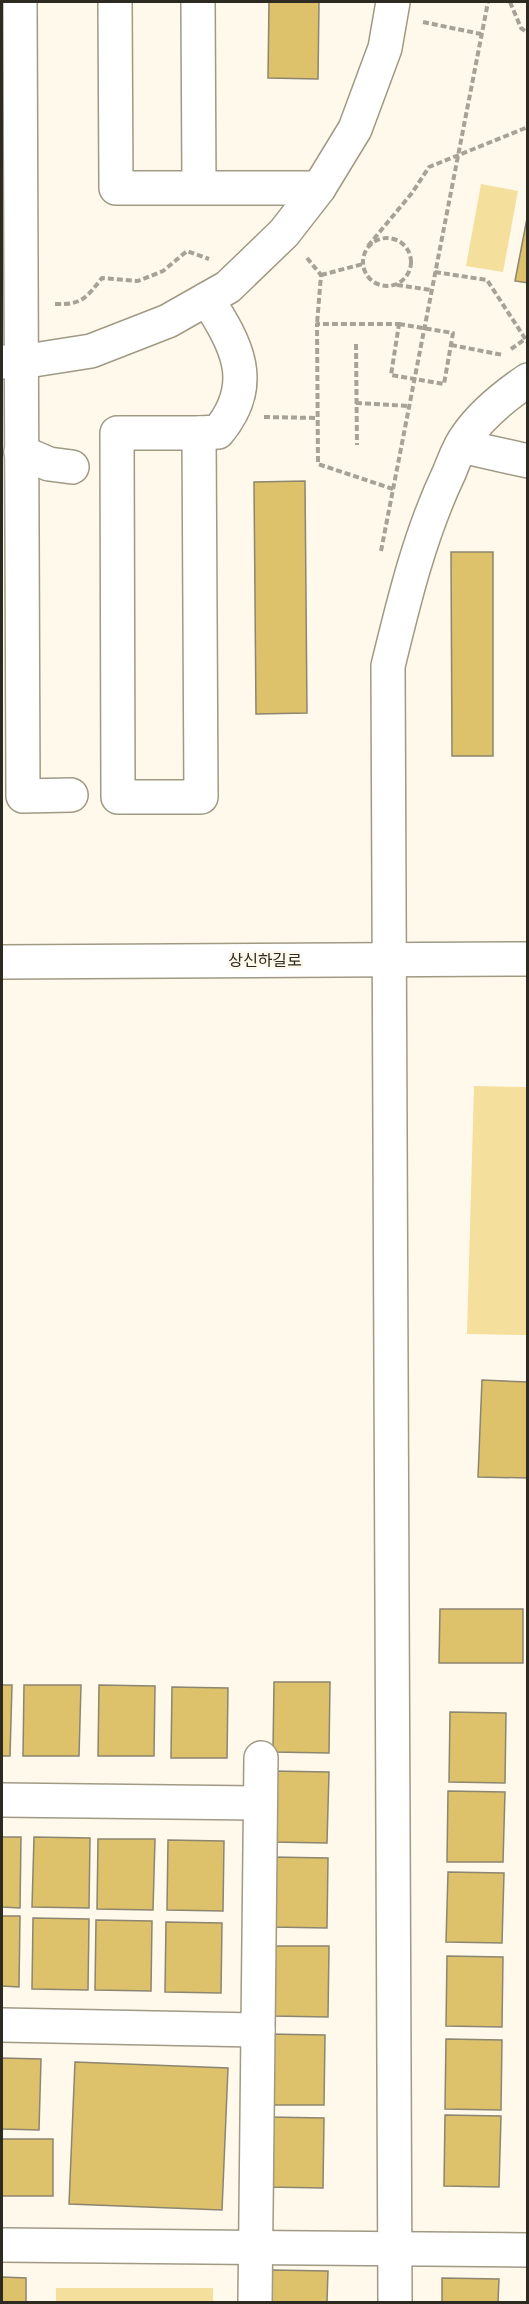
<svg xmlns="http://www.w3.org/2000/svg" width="529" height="2304" font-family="'Nunito Sans','Noto Sans KR',sans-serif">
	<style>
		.green { fill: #f5df9c }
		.building { fill: #ddc26b; stroke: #8c8570; stroke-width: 1.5 }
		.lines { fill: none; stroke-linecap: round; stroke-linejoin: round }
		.minor-casing { stroke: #a09984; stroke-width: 36 }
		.tertiary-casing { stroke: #a09984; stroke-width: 36 }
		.path { stroke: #a6a296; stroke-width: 4; stroke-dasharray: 6 3; stroke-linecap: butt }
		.minor { stroke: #fff; stroke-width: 33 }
		.tertiary { stroke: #fff; stroke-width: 33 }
		.labels { text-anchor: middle; stroke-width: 4.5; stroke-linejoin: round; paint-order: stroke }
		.street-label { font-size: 16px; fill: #2d2a21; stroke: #fef9eb }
	</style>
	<rect width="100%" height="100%" fill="#fef9eb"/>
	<g class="green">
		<path d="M 481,184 L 518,191 L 503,272 L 466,266 Z"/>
		<path d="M 474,1086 L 527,1087 L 527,1335 L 467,1334 Z"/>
		<rect x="56" y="2288" width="157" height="14"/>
	</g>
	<g class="building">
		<path d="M 269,2 L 319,2 L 318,79 L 268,78 Z"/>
		<path d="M 528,213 L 528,283 L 515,281 Z"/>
		<path d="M 305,481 L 307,713 L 256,714 L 254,482 Z"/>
		<path d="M 451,552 L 493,552 L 493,756 L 452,756 Z"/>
		<path d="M 482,1380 L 528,1382 L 528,1478 L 478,1477 Z"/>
		<path d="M 440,1609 L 523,1609 L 523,1663 L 439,1663 Z"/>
		<path d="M 274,1682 L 330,1682 L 329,1753 L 273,1752 Z"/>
		<path d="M 2,1685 L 12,1685 L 10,1756 L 2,1756 Z"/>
		<path d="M 24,1685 L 81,1685 L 79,1756 L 23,1756 Z"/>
		<path d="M 99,1685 L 155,1686 L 154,1756 L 98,1756 Z"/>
		<path d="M 172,1687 L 228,1688 L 227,1758 L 171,1758 Z"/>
		<path d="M 450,1712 L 506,1713 L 505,1783 L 449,1782 Z"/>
		<path d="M 272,1771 L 329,1772 L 327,1843 L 271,1842 Z"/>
		<path d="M 448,1791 L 505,1792 L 503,1862 L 447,1862 Z"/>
		<path d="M 2,1837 L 21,1837 L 20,1908 L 2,1907 Z"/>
		<path d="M 34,1837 L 90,1838 L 89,1908 L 32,1907 Z"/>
		<path d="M 98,1839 L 155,1839 L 153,1910 L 97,1909 Z"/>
		<path d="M 168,1840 L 224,1841 L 223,1911 L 167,1910 Z"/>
		<path d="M 272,1857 L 328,1858 L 327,1928 L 271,1927 Z"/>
		<path d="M 448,1872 L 504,1873 L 502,1943 L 446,1942 Z"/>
		<path d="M 2,1916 L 20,1916 L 19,1987 L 2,1986 Z"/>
		<path d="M 33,1918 L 89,1919 L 88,1990 L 32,1989 Z"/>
		<path d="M 96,1920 L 152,1921 L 151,1991 L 95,1990 Z"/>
		<path d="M 166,1922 L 222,1923 L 221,1993 L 165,1992 Z"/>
		<path d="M 273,1946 L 329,1946 L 328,2017 L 272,2016 Z"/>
		<path d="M 447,1956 L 503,1957 L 502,2027 L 446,2026 Z"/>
		<path d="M 269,2034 L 325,2035 L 324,2105 L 267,2105 Z"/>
		<path d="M 446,2039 L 502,2040 L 501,2110 L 445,2109 Z"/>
		<path d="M 2,2058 L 41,2059 L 39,2130 L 2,2129 Z"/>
		<path d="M 75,2062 L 228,2068 L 222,2210 L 69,2204 Z"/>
		<path d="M 445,2115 L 501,2116 L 499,2187 L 444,2186 Z"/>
		<path d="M 268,2117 L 324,2118 L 323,2188 L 267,2187 Z"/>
		<rect x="2" y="2139" width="51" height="57"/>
		<path d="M 272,2270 L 328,2271 L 327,2302 L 271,2302 Z"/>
		<path d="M 2,2277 L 26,2278 L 26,2302 L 2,2302 Z"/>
		<path d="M 442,2278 L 499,2279 L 498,2302 L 442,2302 Z"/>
	</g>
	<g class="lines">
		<g class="minor-casing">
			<g id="minor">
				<path d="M 20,2 L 23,796 L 71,795"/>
				<path d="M 115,2 L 116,188 L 319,188"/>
				<path d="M 198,2 L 199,187"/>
				<path d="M 2,362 L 21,362 L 91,351 L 168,321 L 228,287 L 284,233 L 319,188 L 355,129 L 385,48 L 393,2"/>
				<path d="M 117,433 L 199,433 L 201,797 L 118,797 Z"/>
				<path d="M 199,433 L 218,432 C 258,384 237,345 207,299"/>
				<path d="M 461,446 L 528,461"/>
				<path d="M 21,452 L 49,464 L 72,467"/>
				<path d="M 2,1800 L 260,1803"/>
				<path d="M 2,2025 L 258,2030"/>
				<path d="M 2,2245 L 528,2250"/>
				<path d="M 255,2302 L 261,1758"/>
				<path d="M 395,2302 L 388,666 C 404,600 420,534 449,473 C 454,461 459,446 467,436 C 482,414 506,395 528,380"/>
			</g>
		</g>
		<g class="tertiary-casing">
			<path id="tertiary" d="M 2,962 L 528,959"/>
		</g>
		<g class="path">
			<path d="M 510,2 L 521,28 L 528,33"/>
			<path d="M 423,22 L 481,34"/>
			<circle cx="387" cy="262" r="24"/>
			<path d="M 368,246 L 412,193 L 429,167 L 528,127"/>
			<path d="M 307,258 L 321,275 L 317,324"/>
			<path d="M 435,272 L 487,280 L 528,343"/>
			<path d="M 321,275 L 363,264"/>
			<path d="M 397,285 L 431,290"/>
			<path d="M 55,304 C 82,305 86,298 102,278 L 138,281 L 163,271 L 187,251 L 209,259"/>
			<path d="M 399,324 L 453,333 L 444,384 L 391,375 Z"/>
			<path d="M 356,344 L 357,445"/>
			<path d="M 451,345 L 503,355"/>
			<path d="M 511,349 L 525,339"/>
			<path d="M 356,403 L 409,406"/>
			<path d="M 264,417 L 317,418"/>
			<path d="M 393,489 L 318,464 L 317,324 L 399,324"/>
			<path d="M 381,551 L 488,2"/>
		</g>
		<use href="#minor" class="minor"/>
		<use href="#tertiary" class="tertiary"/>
	</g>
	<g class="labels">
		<g class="street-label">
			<text x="265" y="966">상신하길로</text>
		</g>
	</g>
	<rect width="529" height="2304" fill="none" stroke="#2d2a21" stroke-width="6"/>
</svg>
